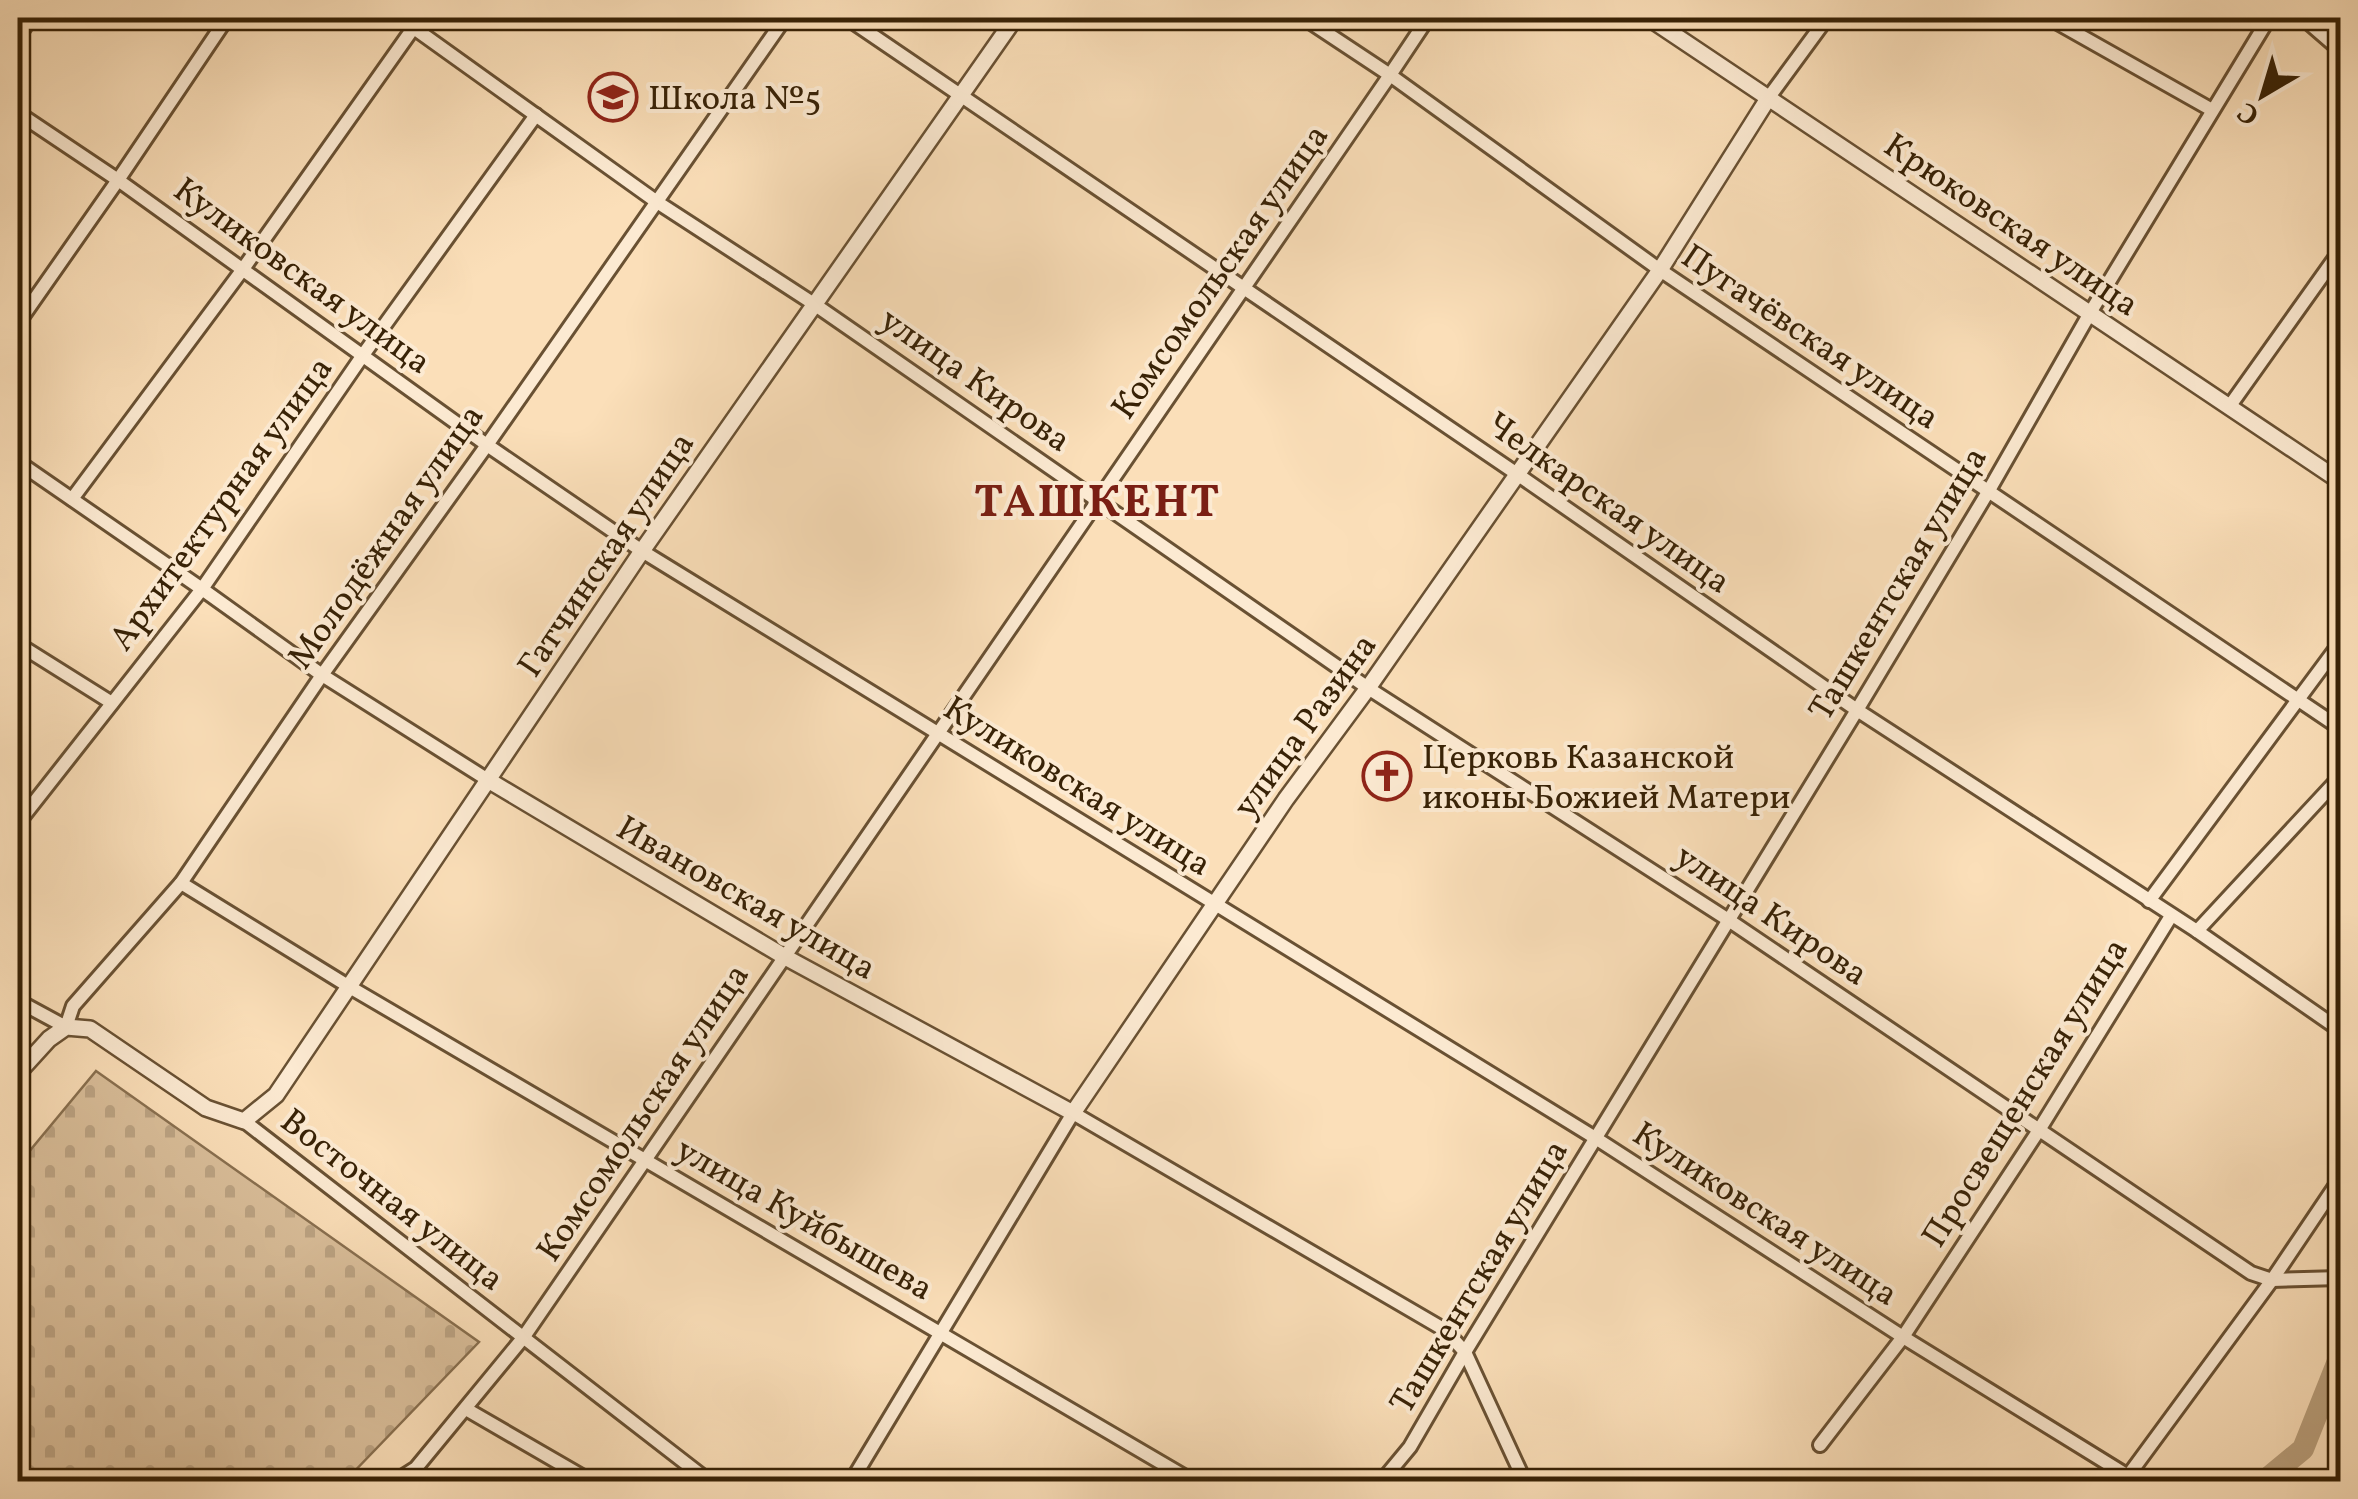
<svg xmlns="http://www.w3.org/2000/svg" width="2358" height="1499" font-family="Vollkorn,serif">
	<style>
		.cemetery { fill: url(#cemetery-stones); stroke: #897050; stroke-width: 2.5 }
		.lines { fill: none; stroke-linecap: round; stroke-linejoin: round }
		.river { stroke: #b99f7c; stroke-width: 22 }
		.minor-casing { stroke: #695133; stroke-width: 18 }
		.tertiary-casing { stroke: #695133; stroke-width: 20 }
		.minor { stroke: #fcead2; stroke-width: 12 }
		.tertiary { stroke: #fcead2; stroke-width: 15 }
		.labels { text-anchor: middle; stroke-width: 8; stroke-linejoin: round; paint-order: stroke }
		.poi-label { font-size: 35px; fill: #382206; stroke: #fcead2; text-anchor: start }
		.street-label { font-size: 35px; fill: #382206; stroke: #fcead2 }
		.district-label { font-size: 45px; font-weight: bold; letter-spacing: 2.5px; fill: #7a1f14; stroke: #fcead2 }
	</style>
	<defs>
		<pattern id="cemetery-stones" width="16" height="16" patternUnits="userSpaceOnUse" patternTransform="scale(2.5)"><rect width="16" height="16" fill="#dabf9b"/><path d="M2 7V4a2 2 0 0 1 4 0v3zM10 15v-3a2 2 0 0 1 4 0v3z" fill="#bca484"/></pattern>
	</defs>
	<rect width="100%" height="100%" fill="#fbdfb9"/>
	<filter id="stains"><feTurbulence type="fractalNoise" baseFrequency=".002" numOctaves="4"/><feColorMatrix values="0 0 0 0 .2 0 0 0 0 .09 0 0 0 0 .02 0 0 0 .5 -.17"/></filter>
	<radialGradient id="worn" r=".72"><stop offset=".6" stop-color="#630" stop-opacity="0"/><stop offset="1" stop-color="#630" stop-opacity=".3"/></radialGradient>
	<path class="cemetery" d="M 96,1071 L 479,1342 L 345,1481 L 18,1481 L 18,1165 Z"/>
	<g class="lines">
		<g class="river">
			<path d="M 1523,1482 L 1538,1482"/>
			<path d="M 2263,1482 L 2303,1449 L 2340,1356"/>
		</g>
		<g class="minor-casing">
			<g id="minor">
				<path d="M 400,18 L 657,202 L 814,304 L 1368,688 L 1727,919 L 2251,1273 L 2272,1280 L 2340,1278"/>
				<path d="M 847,18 L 1517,474 L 1857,710 L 2197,931 L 2340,1030"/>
				<path d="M 1304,18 L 1390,75 L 1660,270 L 2340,728"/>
				<path d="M 2049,18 L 2212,110"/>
				<path d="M 2303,18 L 2340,50"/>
				<path d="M 18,37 L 31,18"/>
				<path d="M 1769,97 L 1827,18"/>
				<path d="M 18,113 L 118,180 L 487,445 L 642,551 L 1597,1139 L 1903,1337 L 2128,1476 L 2272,1280 L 2340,1179"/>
				<path d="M 18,323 L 118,180 L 227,18"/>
				<path d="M 2229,407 L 2340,251"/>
				<path d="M 18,462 L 202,589 L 322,675 L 488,780"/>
				<path d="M 72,499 L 243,269 L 414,27"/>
				<path d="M 18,644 L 112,703"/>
				<path d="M 18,823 L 202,589 L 363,355 L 536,115"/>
				<path d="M 181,883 L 348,986 L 1194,1482"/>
				<path d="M 2149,901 L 2340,643"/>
				<path d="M 2197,931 L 2340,777"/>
				<path d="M 18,1001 L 66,1027 L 73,1006 L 181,883 L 322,675 L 487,445 L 785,18"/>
				<path d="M 244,1121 L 710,1482"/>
				<path d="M 466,1409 L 592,1482"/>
				<path d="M 1820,1445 L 1903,1337 L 2039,1130 L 2171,916"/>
				<path d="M 394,1482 L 416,1468 L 523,1338 L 1390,75 L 1428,18"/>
				<path d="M 851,1482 L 1073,1113 L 1445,1330 L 1465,1352 L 1525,1482"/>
				<path d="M 1381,1482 L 1410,1447 L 1465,1352 L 1857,710 L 1988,492 L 2090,313 L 2269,18"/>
			</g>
		</g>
		<g class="tertiary-casing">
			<g id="tertiary">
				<path d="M 1649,18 L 2340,481"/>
				<path d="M 488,780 L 785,957 L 1073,1113 L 1286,799 L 1368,688 L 1660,270 L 1769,97"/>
				<path d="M 18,1073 L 49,1039 L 66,1027 L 90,1029 L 206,1108 L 244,1121 L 276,1095 L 642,551 L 1015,18"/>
			</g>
		</g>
		<use href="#minor" class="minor"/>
		<use href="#tertiary" class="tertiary"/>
	</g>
	<defs>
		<g id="school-ring" transform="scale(2.5)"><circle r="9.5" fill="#fcead2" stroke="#8f2418" stroke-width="1.5"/><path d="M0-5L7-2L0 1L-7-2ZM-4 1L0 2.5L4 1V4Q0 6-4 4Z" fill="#8f2418"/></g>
		<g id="church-ring" transform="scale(2.5)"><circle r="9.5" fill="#fcead2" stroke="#8f2418" stroke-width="1.5"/><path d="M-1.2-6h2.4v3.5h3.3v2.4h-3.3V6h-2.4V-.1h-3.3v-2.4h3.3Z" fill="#8f2418"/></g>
	</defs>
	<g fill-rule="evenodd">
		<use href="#school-ring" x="613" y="97"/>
		<use href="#church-ring" x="1387" y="776"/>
	</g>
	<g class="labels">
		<g class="poi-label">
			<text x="648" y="109">Школа №5</text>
			<text x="1422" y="768">Церковь Казанской<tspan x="1422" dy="40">иконы Божией Матери</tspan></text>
		</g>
		<g class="street-label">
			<text transform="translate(2012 224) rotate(34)" y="12">Крюковская улица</text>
			<text transform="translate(1219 271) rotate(-55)" y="12">Комсомольская улица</text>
			<text transform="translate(303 275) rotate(36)" y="12">Куликовская улица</text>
			<text transform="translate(1811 336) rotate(34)" y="12">Пугачёвская улица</text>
			<text transform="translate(976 379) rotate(35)" y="12">улица Кирова</text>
			<text transform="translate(1609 502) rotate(35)" y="12">Челкарская улица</text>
			<text transform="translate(220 503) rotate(-54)" y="12">Архитектурная улица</text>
			<text transform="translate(385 536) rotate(-55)" y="12">Молодёжная улица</text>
			<text transform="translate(605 554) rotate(-56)" y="12">Гатчинская улица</text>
			<text transform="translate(1897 583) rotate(-59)" y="12">Ташкентская улица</text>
			<text transform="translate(1304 725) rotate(-54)" y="12">улица Разина</text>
			<text transform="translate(1078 785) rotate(32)" y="12">Куликовская улица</text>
			<text transform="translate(747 897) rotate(30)" y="12">Ивановская улица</text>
			<text transform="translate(1772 914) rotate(34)" y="12">улица Кирова</text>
			<text transform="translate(2024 1092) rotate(-58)" y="12">Просвещенская улица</text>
			<text transform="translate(642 1112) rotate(-56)" y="12">Комсомольская улица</text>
			<text transform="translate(393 1199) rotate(38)" y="12">Восточная улица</text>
			<text transform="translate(1766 1213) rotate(33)" y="12">Куликовская улица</text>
			<text transform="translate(805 1218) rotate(30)" y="12">улица Куйбышева</text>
			<text transform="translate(1478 1276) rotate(-59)" y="12">Ташкентская улица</text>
		</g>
		<g class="district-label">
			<text x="1098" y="516">ТАШКЕНТ</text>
		</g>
	</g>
	<rect width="2358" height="1499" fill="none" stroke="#fbdfb9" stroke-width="60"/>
	<rect x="20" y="20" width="2318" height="1459" fill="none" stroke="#382206" stroke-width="5"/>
	<rect x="30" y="30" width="2298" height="1439" fill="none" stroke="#382206" stroke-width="2.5"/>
	<g transform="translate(2263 95) rotate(218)" stroke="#fcead2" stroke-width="8" paint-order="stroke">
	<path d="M0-8L18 38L0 25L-18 38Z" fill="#382206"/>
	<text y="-15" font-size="28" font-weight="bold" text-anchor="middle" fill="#382206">С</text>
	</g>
	<rect width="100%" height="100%" filter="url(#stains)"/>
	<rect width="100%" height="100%" fill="url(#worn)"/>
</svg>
